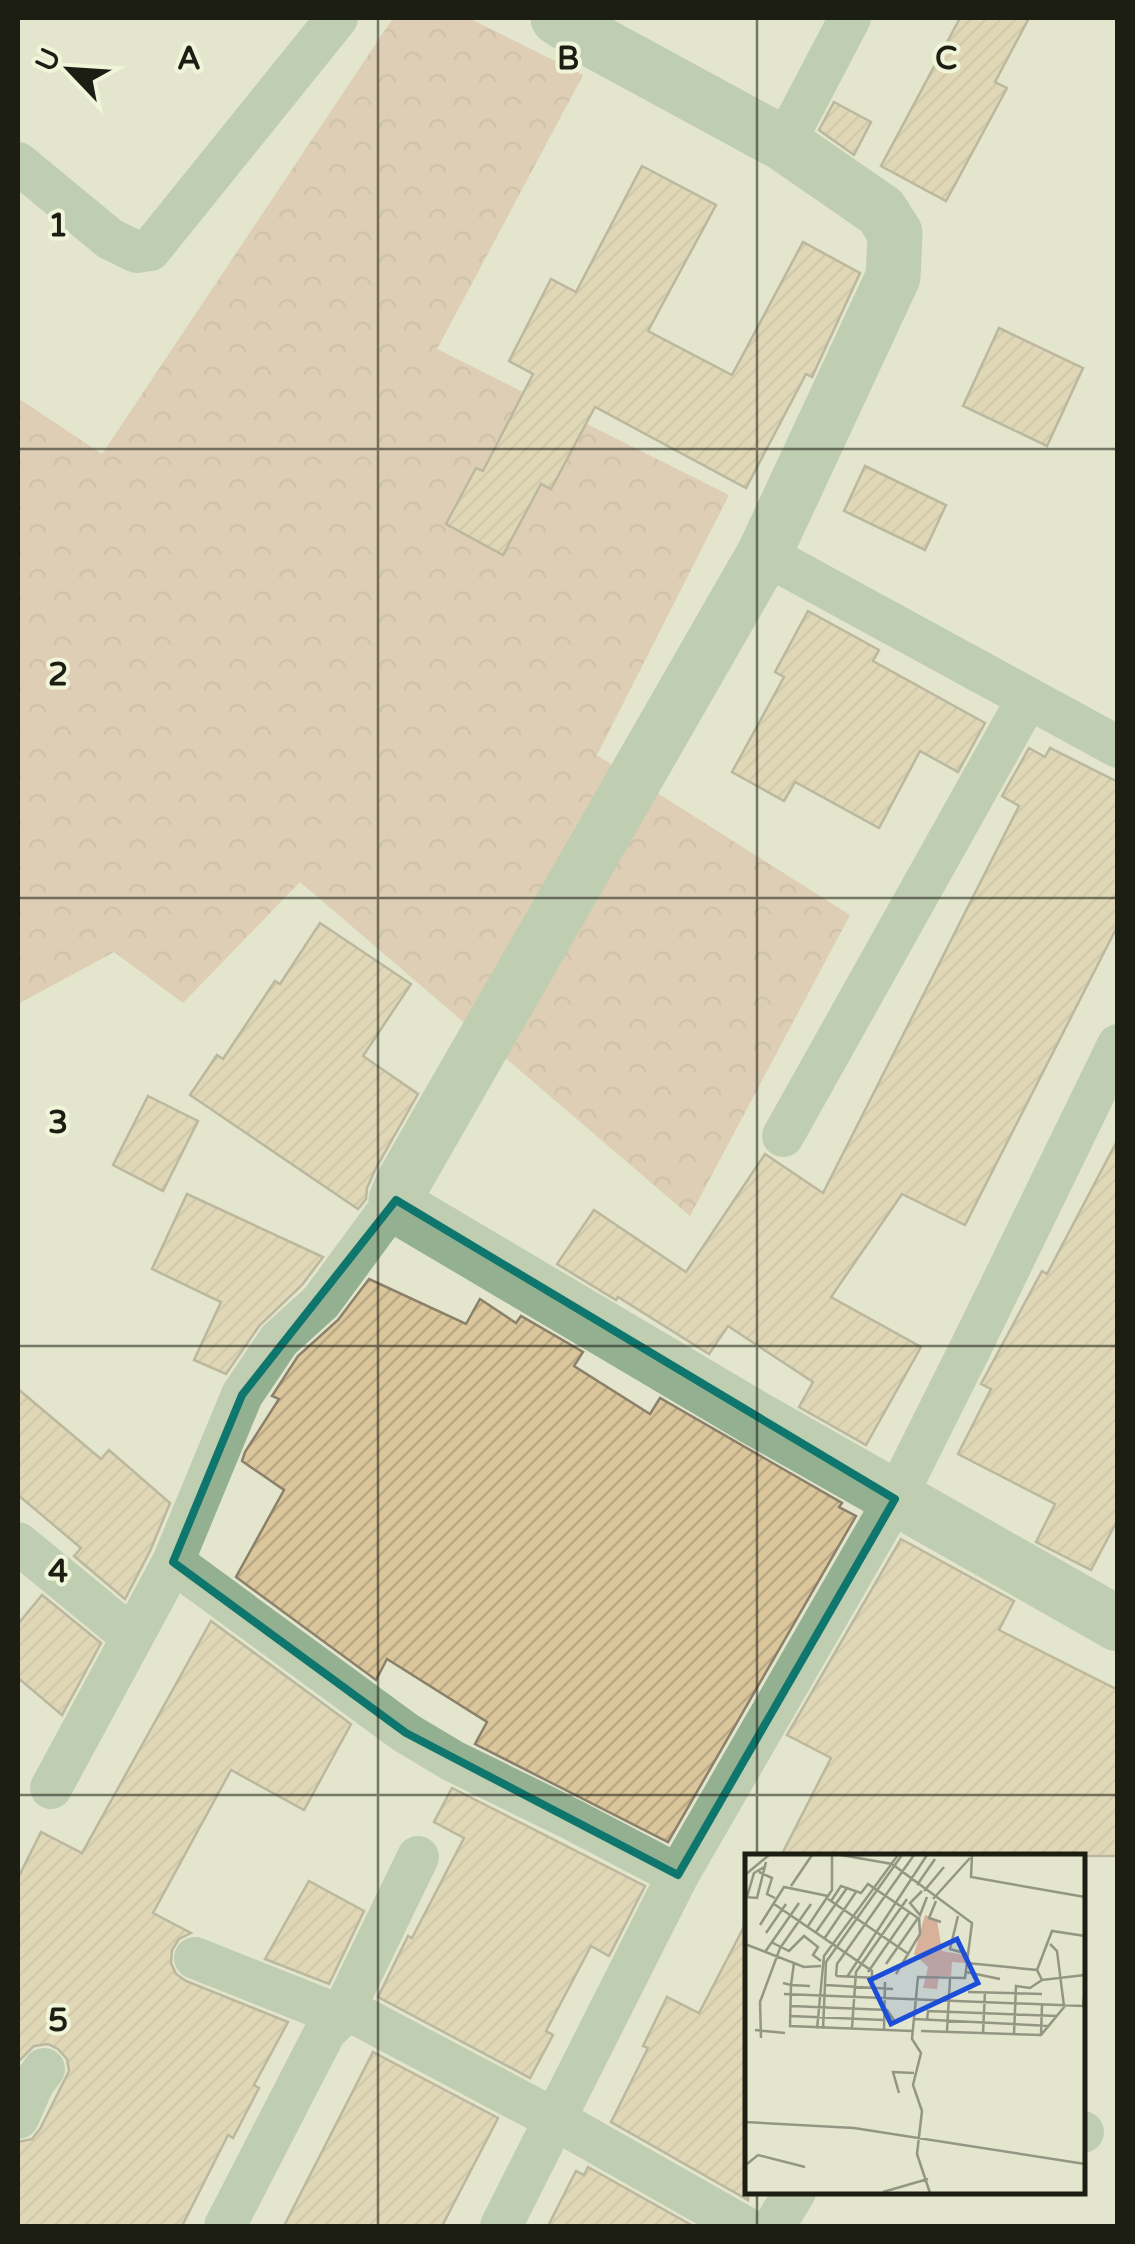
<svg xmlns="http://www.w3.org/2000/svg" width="1135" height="2244" font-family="'Varela Round',sans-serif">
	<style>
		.forest { fill: url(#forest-crowns) }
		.building { fill: url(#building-hatch); stroke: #8b806a; stroke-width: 2.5 }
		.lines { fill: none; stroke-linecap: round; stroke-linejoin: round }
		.minor { stroke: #93b091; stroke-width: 42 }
		.tertiary { stroke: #93b091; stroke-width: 55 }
		.marked { fill: none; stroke: #0f766e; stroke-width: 8; stroke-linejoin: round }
		.grid { fill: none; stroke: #1c1e14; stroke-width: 2.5; stroke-opacity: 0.55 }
		.inset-road { fill: none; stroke: #939682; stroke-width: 2.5 }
		.view { fill: #1d4ed8; fill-opacity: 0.15; stroke: #1d4ed8; stroke-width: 5 }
		.inset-edge { fill: none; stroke: #1c1e14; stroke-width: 5 }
		.grid-label { font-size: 32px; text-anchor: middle; font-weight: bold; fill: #1c1e14; stroke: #f0f4d9; stroke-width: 8; stroke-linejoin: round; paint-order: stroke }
	</style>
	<defs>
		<pattern id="forest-crowns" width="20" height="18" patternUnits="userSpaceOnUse" patternTransform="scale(2.5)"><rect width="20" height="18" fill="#d7b19a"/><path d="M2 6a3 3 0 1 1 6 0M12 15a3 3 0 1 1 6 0" fill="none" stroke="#b89884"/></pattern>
		<pattern id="building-hatch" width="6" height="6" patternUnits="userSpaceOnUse" patternTransform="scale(2.5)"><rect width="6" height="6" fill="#dbc69c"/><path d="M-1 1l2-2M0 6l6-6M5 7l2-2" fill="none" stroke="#bbaa86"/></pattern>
	</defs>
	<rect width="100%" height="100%" fill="#e3e6cc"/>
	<path class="forest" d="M 393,18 L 469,18 L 583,75 L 437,349 L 729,495 L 597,755 L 850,915 L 690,1216 L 300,882 L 183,1003 L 114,952 L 18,1004 L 18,398 L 102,454 Z"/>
	<g class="building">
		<path d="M 960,18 L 1029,18 L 995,82 L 1007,88 L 946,201 L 881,166 Z"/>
		<path d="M 834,102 L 871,122 L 854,155 L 819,130 Z"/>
		<path d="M 642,166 L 716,205 L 648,331 L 732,375 L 803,242 L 860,273 L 812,377 L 806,374 L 746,488 L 595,407 L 551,489 L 541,484 L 503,555 L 446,524 L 476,468 L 483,471 L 533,374 L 509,361 L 551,279 L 576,292 Z"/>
		<path d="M 999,328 L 1083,368 L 1047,446 L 963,406 Z"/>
		<path d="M 865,466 L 946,505 L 925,550 L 844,511 Z"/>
		<path d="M 808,611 L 879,650 L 873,661 L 985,723 L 958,772 L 920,751 L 879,828 L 795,782 L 784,801 L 732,772 L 784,677 L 775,672 Z"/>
		<path d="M 1029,748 L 1045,757 L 1050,748 L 1118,782 L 1118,925 L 965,1225 L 902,1194 L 831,1297 L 921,1347 L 866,1445 L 799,1407 L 813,1382 L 728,1326 L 709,1354 L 618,1297 L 616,1300 L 557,1264 L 594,1210 L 686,1272 L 765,1154 L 823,1193 L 1019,806 L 1002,796 Z"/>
		<path d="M 320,923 L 411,984 L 363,1056 L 418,1094 L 376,1168 L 367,1188 L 366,1199 L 358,1209 L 190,1095 L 217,1055 L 223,1059 L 275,981 L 280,984 Z"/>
		<path d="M 148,1096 L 198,1121 L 163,1191 L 113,1165 Z"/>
		<path d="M 1118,1139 L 1118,1519 L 1091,1570 L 1036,1542 L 1055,1504 L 958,1454 L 991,1389 L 981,1384 L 1042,1271 L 1047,1274 Z"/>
		<path d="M 187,1194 L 323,1257 L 302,1285 L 259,1326 L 226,1374 L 194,1360 L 221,1302 L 152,1269 Z"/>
		<path d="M 369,1279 L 466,1324 L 480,1299 L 516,1323 L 521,1316 L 583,1352 L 574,1366 L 650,1414 L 660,1398 L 842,1503 L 839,1507 L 856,1516 L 668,1842 L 475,1744 L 487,1722 L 387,1659 L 376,1680 L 236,1577 L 284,1490 L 242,1461 L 245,1452 L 279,1399 L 272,1396 L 298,1356 L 338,1320 Z"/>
		<path d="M 18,1389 L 101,1459 L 109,1450 L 170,1503 L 150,1551 L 125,1599 L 74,1556 L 81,1548 L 18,1495 Z"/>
		<path d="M 901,1539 L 1014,1601 L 999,1630 L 1118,1690 L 1118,1856 L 781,1856 L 831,1758 L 787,1735 Z"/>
		<path d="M 42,1595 L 101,1643 L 62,1715 L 18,1678 L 18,1624 Z"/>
		<path d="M 211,1621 L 351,1724 L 304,1810 L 231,1770 L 153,1913 L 191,1933 L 179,1939 L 172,1950 L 171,1963 L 176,1974 L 186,1981 L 288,2022 L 254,2085 L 259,2088 L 233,2138 L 228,2135 L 182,2226 L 18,2226 L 18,2142 L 32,2139 L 40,2129 L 69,2071 L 67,2059 L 58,2049 L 48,2044 L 34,2046 L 18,2062 L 18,1878 L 41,1832 L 82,1853 Z"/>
		<path d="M 452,1788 L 645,1886 L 609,1956 L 591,1946 L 546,2031 L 553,2035 L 530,2078 L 378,1997 L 408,1936 L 412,1938 L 464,1838 L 434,1822 Z"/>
		<path d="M 309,1881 L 364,1911 L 329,1984 L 265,1959 Z"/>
		<path d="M 748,1919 L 748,2200 L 611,2122 L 648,2048 L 643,2046 L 667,1997 L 699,2013 Z"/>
		<path d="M 373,2052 L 498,2118 L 442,2226 L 284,2226 Z"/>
		<path d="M 588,2167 L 693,2226 L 548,2226 L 576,2171 L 584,2175 Z"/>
	</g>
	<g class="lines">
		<g class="minor">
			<path d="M 784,144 L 850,18"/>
			<path d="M 18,163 L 110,239 L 137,252 L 150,250 L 337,18"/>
			<path d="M 764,554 L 1118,747"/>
			<path d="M 783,1136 L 1028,698"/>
			<path d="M 18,1543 L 131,1636"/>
			<path d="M 173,1562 L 406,1733 L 453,1761 L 571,1819 L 678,1875"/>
			<path d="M 51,1788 L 173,1562 L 242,1395 L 279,1340 L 321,1302 L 396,1200"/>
			<path d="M 195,1958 L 341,2016 L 356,2014 L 556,2120 L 743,2226"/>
			<path d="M 18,2118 L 34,2082 L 44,2069"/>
			<path d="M 1082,2132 L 1083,2132"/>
			<path d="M 225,2226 L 325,2032 L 341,2016 L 418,1857"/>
			<path d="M 501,2226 L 678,1875 L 895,1499 L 971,1347 L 1118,1045"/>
			<path d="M 774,2226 L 795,2192"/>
		</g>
		<path class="tertiary" d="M 558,18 L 600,44 L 784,144 L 881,211 L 895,233 L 893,277 L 764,554 L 403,1183 L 396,1200 L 407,1212 L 755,1418 L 1118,1624"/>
	</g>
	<path d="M0 0H1135V2244H0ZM 396,1200 L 895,1499 L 678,1875 L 406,1733 L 173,1562 L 242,1395 Z" fill="#e3e6cc" fill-opacity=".55" fill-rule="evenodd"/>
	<path class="marked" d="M 396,1200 L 895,1499 L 678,1875 L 406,1733 L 173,1562 L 242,1395 Z"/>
	<path class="grid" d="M 378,18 L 378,2226M 757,18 L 757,1856M 18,449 L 1118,449M 18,898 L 1118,898M 18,1346 L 1118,1346M 18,1795 L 1118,1795M 757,2192 L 757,2226"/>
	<g transform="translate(745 1854)">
		<rect width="340" height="340" fill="#e3e6cc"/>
		<path d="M 180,61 L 192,66 L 197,97 L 220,101 L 220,109 L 207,108 L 206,122 L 194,122 L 192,135 L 178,134 L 183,113 L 169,100 Z" fill="#d7b19a"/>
		<path class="inset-road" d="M 96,1 L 147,10 L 227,69 L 220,124 L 173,123 L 167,185 L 176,199 L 168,231 L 177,257 L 172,300 L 185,339M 227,1 L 226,23 L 340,43M 14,18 L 27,24 L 22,40 L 30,44M 0,21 L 24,1M 172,31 L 190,5M 46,32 L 67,1M 177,37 L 165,49 L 175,61 L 182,43M 179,37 L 199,13M 0,43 L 12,44 L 21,8M 2,43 L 9,19 L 21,12M 83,45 L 162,99M 188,45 L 225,4M 86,47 L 96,32 L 116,39 L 123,30 L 173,64 L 141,110M 191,47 L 184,64 L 196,68M 29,50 L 127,117 L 127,124M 213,62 L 205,95 L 223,100M 15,71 L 39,33 L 83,42M 63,72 L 87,36 L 87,1M 71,78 L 102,34M 21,79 L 41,50M 79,85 L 111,38M 26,88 L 44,97 L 59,82 L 73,93 L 68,101 L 76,107M 0,90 L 59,113 L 76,112M 305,90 L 312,97 L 319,152M 20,98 L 54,49M 222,109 L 292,116 L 297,126 L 340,121M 292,116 L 307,77 L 340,82M 123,118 L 164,59M 221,118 L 255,125M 151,120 L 175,80 L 174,63M 91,122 L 92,110 L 169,1M 91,122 L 133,124M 102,123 L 182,1M 38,129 L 46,131 L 49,109M 80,131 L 148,135M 65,132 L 46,131 L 45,172 L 167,177M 223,138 L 297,140M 39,140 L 338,152 L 340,135M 46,152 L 142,156 L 149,166M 45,162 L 139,166M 169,165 L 305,172M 182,166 L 183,157 L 313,162M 107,174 L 111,118 L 162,45M 72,175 L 79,102 L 153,1M 78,175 L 81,108 L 157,1M 10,176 L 40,179M 139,176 L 140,128M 176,177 L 296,181 L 320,152M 202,177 L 205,125M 238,179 L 240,138M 269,180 L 271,132 L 285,134 L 297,126M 296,181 L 297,151M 16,184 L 15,148 L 35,94 L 66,50M 154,239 L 148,218 L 169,219M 0,268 L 109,274 L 340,310M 2,310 L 13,301 L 60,313M 138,338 L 183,325"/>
		<path class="view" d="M 212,85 L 233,129 L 146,170 L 125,126 Z"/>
		<rect width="340" height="340" class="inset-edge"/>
	</g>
	<g class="grid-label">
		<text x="189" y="69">A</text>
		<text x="568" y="69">B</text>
		<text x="946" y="69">C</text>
		<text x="58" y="236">1</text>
		<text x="58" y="685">2</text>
		<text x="58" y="1133">3</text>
		<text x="58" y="1582">4</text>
		<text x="58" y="2031">5</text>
	</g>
	<rect width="1135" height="2244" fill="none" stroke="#1c1e14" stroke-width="40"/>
	<g transform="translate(70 70) rotate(295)" stroke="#f0f4d9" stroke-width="8" paint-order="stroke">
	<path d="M0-8L18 38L0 25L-18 38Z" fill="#1c1e14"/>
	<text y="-15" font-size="28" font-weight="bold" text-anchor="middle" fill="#1c1e14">U</text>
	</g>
</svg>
